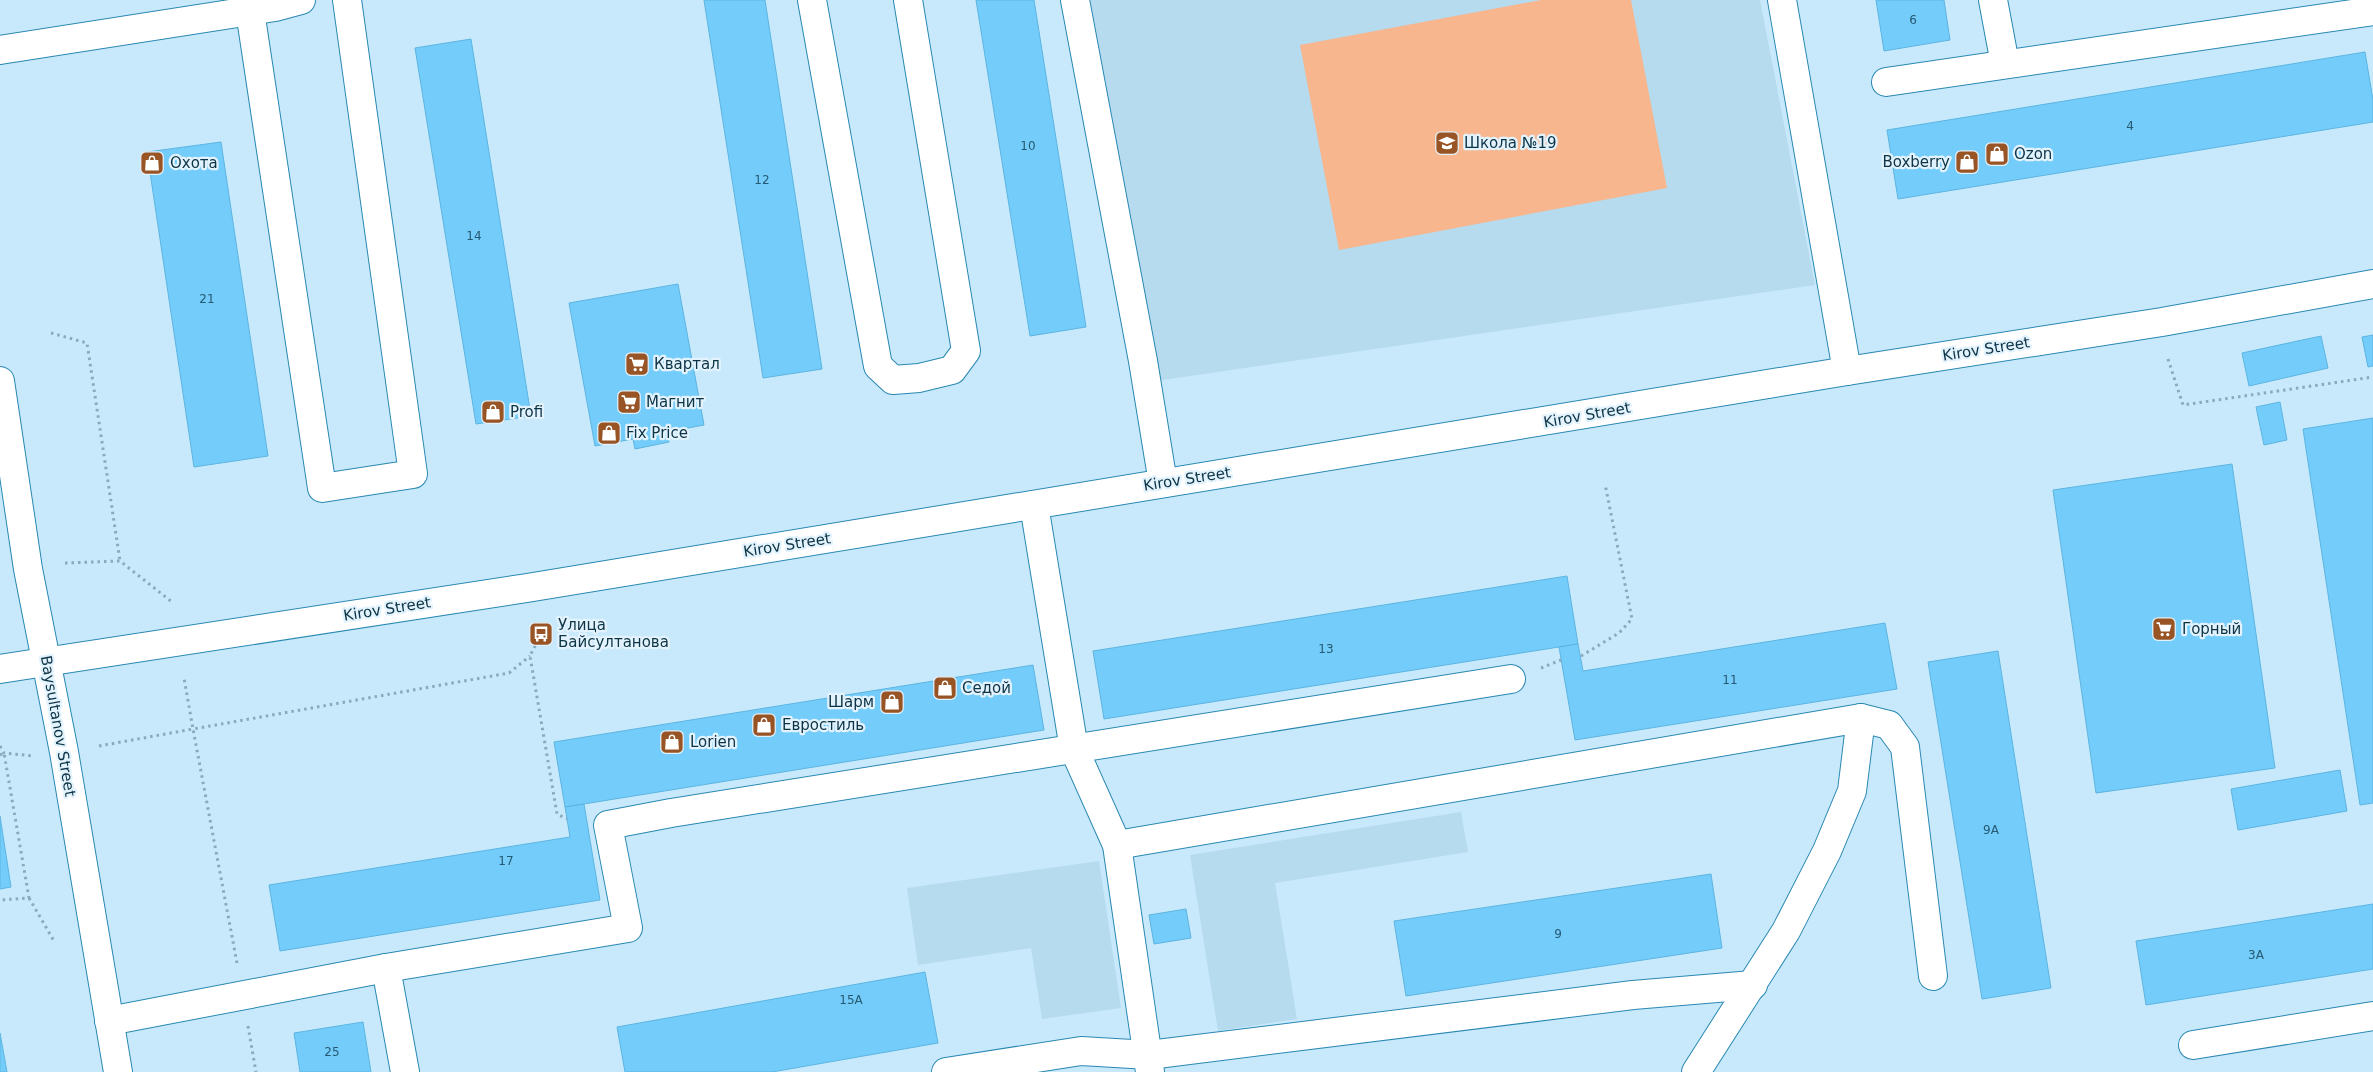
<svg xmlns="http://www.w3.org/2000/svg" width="2373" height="1072" font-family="'DejaVu Sans',sans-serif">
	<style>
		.built { fill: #b6daee }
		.green { fill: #f7b68e }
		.building { fill: #73ccf9; stroke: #5cb5e1 }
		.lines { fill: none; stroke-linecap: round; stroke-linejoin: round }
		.minor-casing { stroke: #2988b2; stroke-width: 30 }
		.major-casing { stroke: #2988b2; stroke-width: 30 }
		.path { stroke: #87aabc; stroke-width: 3; stroke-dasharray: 2.5 4; stroke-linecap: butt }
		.minor { stroke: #fff; stroke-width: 28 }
		.major { stroke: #fff; stroke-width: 28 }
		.labels { text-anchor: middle; stroke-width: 4.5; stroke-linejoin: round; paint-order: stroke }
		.number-label { font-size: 12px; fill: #265a73 }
		.poi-label { font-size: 15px; fill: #0d3446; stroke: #e3f3fd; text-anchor: start }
		.street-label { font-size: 15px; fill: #0d3446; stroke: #e3f3fd }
	</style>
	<rect width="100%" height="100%" fill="#c8e9fb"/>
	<g class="built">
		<path d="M 1084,0 L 1760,0 L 1815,285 L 1142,383 Z"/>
		<path d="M 1461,812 L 1468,852 L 1275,883 L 1297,1019 L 1218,1031 L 1190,855 Z"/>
		<path d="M 1099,861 L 1121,1008 L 1042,1019 L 1031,948 L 918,965 L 907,888 Z"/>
	</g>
	<path class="green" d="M 1541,0 L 1631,0 L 1667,188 L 1339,250 L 1300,45 Z"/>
	<g class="building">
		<path d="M 704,0 L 765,0 L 822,369 L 763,378 Z"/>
		<path d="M 976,0 L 1034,0 L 1086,327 L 1030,336 Z"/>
		<path d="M 1876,0 L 1944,0 L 1950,40 L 1884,51 Z"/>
		<path d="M 471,39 L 531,416 L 476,424 L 415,48 Z"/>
		<path d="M 2365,52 L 2373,100 L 2373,122 L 1898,199 L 1887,130 Z"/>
		<path d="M 221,142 L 268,456 L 194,467 L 147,152 Z"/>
		<path d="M 678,284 L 704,425 L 667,432 L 669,442 L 635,449 L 633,439 L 595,446 L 569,303 Z"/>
		<path d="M 2373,335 L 2373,366 L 2368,367 L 2362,337 Z"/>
		<path d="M 2321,336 L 2328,368 L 2249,386 L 2242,353 Z"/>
		<path d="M 2280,402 L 2287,440 L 2264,445 L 2256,407 Z"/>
		<path d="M 2373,418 L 2373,803 L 2360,805 L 2303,429 Z"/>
		<path d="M 2232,464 L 2275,768 L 2096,793 L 2053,490 Z"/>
		<path d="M 1567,576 L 1578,644 L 1104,719 L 1093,651 Z"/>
		<path d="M 1885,623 L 1897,689 L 1575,740 L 1559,647 L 1578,644 L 1583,671 Z"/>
		<path d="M 1998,651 L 2051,988 L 1982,999 L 1928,662 Z"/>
		<path d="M 1033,665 L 1044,730 L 565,807 L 554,742 Z"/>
		<path d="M 2340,770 L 2347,811 L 2238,830 L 2231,789 Z"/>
		<path d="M 584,804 L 600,900 L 280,951 L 269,885 L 570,837 L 565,807 Z"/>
		<path d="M 0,816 L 11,887 L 0,889 Z"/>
		<path d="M 1711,874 L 1722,948 L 1406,996 L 1394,921 Z"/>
		<path d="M 2373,904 L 2373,969 L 2146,1005 L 2136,941 Z"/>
		<path d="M 1186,909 L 1191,938 L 1154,944 L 1149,915 Z"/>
		<path d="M 925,972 L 938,1043 L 772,1072 L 625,1072 L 617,1027 Z"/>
		<path d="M 363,1022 L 371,1072 L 300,1072 L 294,1033 Z"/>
		<path d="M 0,1033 L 7,1072 L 0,1072 Z"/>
	</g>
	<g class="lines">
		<g class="minor-casing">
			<g id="minor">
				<path d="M 812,0 L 878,366 L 893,380 L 919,378 L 952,370 L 966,351 L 908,0"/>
				<path d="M 1075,0 L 1143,361 L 1163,483"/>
				<path d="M 1782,0 L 1847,371"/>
				<path d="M 1993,0 L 2005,64"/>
				<path d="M 250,11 L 322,488 L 413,474 L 347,0"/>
				<path d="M 0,50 L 275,7 L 301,0"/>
				<path d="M 1886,82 L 2373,11"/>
				<path d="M 0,381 L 28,569 L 64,752 L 118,1072"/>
				<path d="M 1034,505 L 1074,749 L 1117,845 L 1150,1072"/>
				<path d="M 1861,718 L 1889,725 L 1905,747 L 1933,976"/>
				<path d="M 1117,845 L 1861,718 L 1852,791 L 1827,851 L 1786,931 L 1696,1072"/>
				<path d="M 386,968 L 405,1072"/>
				<path d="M 109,1021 L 386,968 L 628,928 L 608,825 L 671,813 L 1511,679"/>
				<path d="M 2193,1045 L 2373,1016"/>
				<path d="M 946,1072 L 1081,1051 L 1149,1055 L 1633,995 L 1753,985"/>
			</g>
		</g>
		<g class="major-casing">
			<path id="major" d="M 0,669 L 527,588 L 1847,371 L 2162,322 L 2373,284"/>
		</g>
		<g class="path">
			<path d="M 51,333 L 87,343 L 120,561"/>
			<path d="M 2168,359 L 2183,405 L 2373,377"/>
			<path d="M 65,563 L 120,561 L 172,602"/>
			<path d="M 541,634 L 530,656 L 557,814 L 567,819"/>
			<path d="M 1581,656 L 1619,633 L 1632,619 L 1605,484"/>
			<path d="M 1541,668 L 1561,660"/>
			<path d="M 0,746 L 4,753 L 33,756"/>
			<path d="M 99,746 L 193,729 L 184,678"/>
			<path d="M 0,755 L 4,753 L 29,898 L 0,900"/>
			<path d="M 29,898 L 54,941"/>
			<path d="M 237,963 L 193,729 L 509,673 L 530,656"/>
			<path d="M 248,1026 L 256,1072"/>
		</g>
		<use href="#minor" class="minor"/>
		<use href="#major" class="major"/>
	</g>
	<defs>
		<g id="school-square" transform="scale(1.25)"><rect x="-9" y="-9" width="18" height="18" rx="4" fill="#985425" stroke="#e3f3fd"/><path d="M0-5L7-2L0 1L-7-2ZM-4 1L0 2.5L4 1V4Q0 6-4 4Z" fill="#fff"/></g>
		<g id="shop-square" transform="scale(1.25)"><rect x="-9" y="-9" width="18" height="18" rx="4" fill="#985425" stroke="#e3f3fd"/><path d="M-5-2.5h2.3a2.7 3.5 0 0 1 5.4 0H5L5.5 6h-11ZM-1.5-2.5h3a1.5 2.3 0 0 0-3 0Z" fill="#fff"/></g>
		<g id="supermarket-square" transform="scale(1.25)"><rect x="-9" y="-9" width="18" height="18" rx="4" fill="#985425" stroke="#e3f3fd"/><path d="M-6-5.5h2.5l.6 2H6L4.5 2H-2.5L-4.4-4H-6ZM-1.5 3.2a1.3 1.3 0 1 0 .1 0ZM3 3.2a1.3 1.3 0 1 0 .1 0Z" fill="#fff"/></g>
		<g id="bus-square" transform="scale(1.25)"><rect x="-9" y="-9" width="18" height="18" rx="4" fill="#985425" stroke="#e3f3fd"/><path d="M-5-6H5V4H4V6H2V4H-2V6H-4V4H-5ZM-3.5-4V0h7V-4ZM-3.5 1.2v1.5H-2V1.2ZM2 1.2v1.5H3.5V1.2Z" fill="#fff"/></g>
	</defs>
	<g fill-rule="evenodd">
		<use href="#school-square" x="1447" y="143"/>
		<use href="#shop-square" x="1997" y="154"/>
		<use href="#shop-square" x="1967" y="162"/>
		<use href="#shop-square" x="152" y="163"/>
		<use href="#supermarket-square" x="637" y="364"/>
		<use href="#supermarket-square" x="629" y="402"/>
		<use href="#shop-square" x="493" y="412"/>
		<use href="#shop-square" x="609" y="433"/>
		<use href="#supermarket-square" x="2164" y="629"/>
		<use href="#bus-square" x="541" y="634"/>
		<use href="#shop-square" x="945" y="688"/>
		<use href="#shop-square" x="892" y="702"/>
		<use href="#shop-square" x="764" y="725"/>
		<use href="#shop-square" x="672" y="742"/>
	</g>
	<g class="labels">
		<g class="number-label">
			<text x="1913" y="24">6</text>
			<text x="2130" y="130">4</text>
			<text x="1028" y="150">10</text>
			<text x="762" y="184">12</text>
			<text x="474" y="240">14</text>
			<text x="207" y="303">21</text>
			<text x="1326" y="653">13</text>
			<text x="1730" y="684">11</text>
			<text x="1991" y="834">9А</text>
			<text x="506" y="865">17</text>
			<text x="1558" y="938">9</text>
			<text x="2256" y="959">3А</text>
			<text x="851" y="1004">15А</text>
			<text x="332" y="1056">25</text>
		</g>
		<g class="poi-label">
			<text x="1464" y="148">Школа №19</text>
			<text x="2014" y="159">Ozon</text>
			<text x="1950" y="167" text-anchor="end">Boxberry</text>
			<text x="170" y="168">Охота</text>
			<text x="654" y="369">Квартал</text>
			<text x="646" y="407">Магнит</text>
			<text x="510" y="417">Profi</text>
			<text x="626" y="438">Fix Price</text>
			<text x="558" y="630">Улица<tspan x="558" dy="17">Байсултанова</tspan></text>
			<text x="2182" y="634">Горный</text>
			<text x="962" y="693">Седой</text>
			<text x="874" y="707" text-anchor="end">Шарм</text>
			<text x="782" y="730">Евростиль</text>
			<text x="690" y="747">Lorien</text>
		</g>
		<g class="street-label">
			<text transform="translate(1986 349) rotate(-9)" y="5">Kirov Street</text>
			<text transform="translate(1587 415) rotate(-10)" y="5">Kirov Street</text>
			<text transform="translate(1187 479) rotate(-9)" y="5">Kirov Street</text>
			<text transform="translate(787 545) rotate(-9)" y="5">Kirov Street</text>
			<text transform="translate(387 609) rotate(-9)" y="5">Kirov Street</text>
			<text transform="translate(58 726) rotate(80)" y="5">Baysultanov Street</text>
		</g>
	</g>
</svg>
